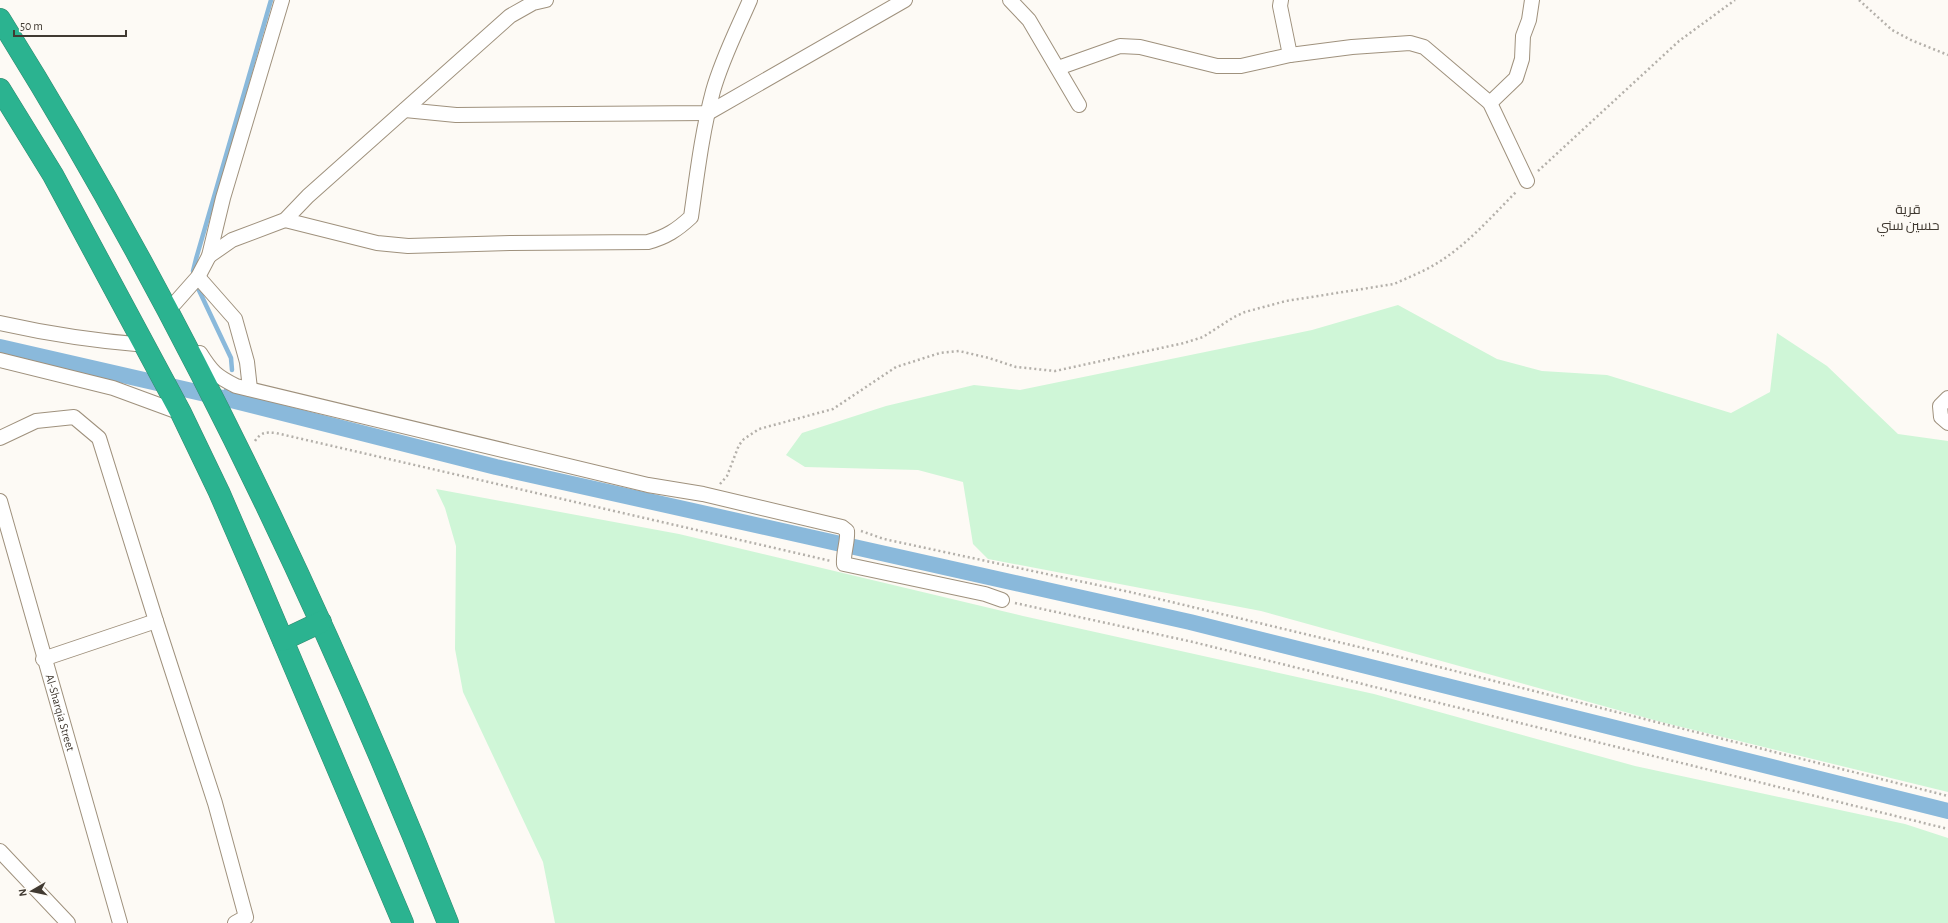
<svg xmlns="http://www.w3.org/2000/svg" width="1948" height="923" font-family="'Alegreya Sans',Cairo,sans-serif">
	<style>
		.green { fill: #cff6d7 }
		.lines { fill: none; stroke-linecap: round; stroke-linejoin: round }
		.stream { stroke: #8ab9db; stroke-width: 4.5 }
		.canal { stroke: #8ab9db; stroke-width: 16 }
		.minor-casing { stroke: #9f917d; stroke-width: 16 }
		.highway-casing { stroke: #33896f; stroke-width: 22 }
		.path { stroke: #b4b0aa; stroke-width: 2.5; stroke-dasharray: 2 3; stroke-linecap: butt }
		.minor { stroke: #fff; stroke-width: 14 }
		.highway { stroke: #2bb390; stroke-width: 21 }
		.labels { text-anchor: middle; stroke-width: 3; stroke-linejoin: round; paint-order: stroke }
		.street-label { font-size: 12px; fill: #413a32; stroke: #fdfaf5 }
		.quarter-label { font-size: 14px; fill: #413a32; stroke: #fdfaf5 }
	</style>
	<rect width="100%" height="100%" fill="#fdfaf5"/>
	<g class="green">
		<path d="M 1398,305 L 1497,359 L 1542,371 L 1607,375 L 1731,413 L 1770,392 L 1777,333 L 1827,366 L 1898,434 L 1948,441 L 1948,792 L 1661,722 L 1261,611 L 988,559 L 973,544 L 963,482 L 918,470 L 805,467 L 786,455 L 802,433 L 886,406 L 974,385 L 1020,390 L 1312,330 Z"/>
		<path d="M 436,489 L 679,534 L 1023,616 L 1374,694 L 1635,766 L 1905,824 L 1948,838 L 1948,923 L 555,923 L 543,862 L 463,692 L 455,649 L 456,546 L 445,508 Z"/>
	</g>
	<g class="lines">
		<g class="stream">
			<path d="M 194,277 L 193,271 L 196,259 L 271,0"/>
			<path d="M 196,284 L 231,358 L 232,370"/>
			<path d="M 223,398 L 226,390"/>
		</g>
		<path class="canal" d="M 0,347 L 223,398 L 496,467 L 1190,622 L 1948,811"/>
		<g class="minor-casing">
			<g id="minor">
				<path d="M 1010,0 L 1029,20 L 1079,105"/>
				<path d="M 1281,0 L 1280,6 L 1290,55"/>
				<path d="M 1058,68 L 1120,46 L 1140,47 L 1217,66 L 1241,66 L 1290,55 L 1352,47 L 1410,43 L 1424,47 L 1490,103 L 1527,181"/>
				<path d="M 1490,103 L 1516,78 L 1522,59 L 1523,36 L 1529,20 L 1532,0"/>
				<path d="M 405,110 L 456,115 L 708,113 L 905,0"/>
				<path d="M 285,220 L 377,243 L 408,246 L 511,243 L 648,242 C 666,237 677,230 691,217 C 697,175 702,132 713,91 C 722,59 737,30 750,0"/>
				<path d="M 209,256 L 232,240 L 285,220 L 308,196 L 510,16 L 533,3 L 546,0"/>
				<path d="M 198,277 L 235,319 L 247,362 L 250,389"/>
				<path d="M 166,309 L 175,303 L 198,277 L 209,256 L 223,198 L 282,0"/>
				<path d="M 0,323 C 49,334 96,341 146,345"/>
				<path d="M 200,353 C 212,372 216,376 236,386 L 648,485 L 703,494 L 842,527 L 847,531 C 848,542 843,553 844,564 L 985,594 L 1002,600"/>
				<path d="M 0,360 L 113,388 L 181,413"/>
				<path d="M 1948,398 L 1940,406 L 1941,417 L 1948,423"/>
				<path d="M 0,438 L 36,421 L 74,417 L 99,438 L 156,621 L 215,803 L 246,917 L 235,923"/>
				<path id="s1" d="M 0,501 L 120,923"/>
				<path d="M 43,659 L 156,621"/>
				<path d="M 0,851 L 68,923"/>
			</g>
		</g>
		<g class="highway-casing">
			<g id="highway">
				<path d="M 0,19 C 179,305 324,610 448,923"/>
				<path d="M 0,89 L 53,175 L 181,413 L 219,492 L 256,577 L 403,923"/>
				<path d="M 283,640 L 321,622"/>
			</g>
		</g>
		<g class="path">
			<path d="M 1859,0 L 1892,30 L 1911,40 L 1948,55"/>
			<path d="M 1538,171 L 1679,41 L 1735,0"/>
			<path d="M 255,441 C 261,432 266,432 276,433 L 831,561"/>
			<path d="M 720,484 L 727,476 L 739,445 L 744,439 L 759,429 L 833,409 L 896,367 L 940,353 L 959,351 L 989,358 L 1016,367 L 1055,371 L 1184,343 L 1203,337 L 1234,317 L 1245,312 L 1286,301 L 1394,284 C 1409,277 1425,271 1439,262 C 1469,243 1492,216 1517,191"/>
			<path d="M 861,531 L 884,539 L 1130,592 L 1384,653 L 1948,796"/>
			<path d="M 1015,603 L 1193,642 L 1948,829"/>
		</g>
		<use href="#minor" class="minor"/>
		<use href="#highway" class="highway"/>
	</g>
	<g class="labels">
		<g class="street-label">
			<text dy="4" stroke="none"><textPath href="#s1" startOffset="220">Al-Sharqia Street</textPath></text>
		</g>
		<g class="quarter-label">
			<text x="1908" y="214">قرية<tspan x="1908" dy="16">حسين سني</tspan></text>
		</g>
	</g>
	<g transform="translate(32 891) rotate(261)" stroke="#fdfaf5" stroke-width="3" paint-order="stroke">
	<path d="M0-3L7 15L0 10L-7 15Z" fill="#413a32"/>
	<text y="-6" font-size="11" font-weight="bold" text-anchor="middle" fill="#413a32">N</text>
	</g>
	<path d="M14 30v6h112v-6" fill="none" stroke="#413a32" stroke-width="2"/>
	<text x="20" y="30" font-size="12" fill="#413a32" stroke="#fdfaf5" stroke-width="3" paint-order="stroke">50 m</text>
</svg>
